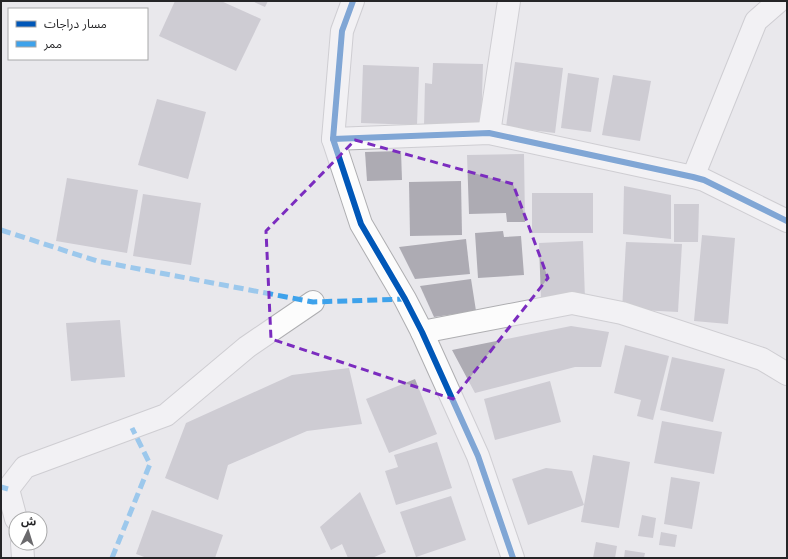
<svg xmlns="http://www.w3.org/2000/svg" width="788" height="559" font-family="Arial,'Noto Sans Arabic',sans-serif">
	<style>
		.building { fill: #adabb3 }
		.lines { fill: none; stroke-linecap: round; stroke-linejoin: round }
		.minor-casing { stroke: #aeaeb1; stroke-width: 24 }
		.minor { stroke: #fcfcfc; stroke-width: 22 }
		.quiet { stroke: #3ea2eb; stroke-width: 5; stroke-dasharray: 10 5; stroke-linecap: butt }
		.cycleway-casing { stroke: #fff; stroke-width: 8 }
		.cycleway { stroke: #0057b8; stroke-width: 6 }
		.marked { fill: none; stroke: #7b2cbf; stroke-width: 3; stroke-dasharray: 8 5; stroke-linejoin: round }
	</style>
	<rect width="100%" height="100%" fill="#e9e8ec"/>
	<g class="building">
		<path d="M 175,1 L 221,1 L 261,19 L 236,71 L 159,36 Z"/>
		<path d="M 252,1 L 268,1 L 265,7 Z"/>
		<path d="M 515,62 L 563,68 L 555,133 L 506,127 Z"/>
		<path d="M 433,63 L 483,64 L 481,127 L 424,126 L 425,83 L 432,84 Z"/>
		<path d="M 363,65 L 419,67 L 417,125 L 361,123 Z"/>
		<path d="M 568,73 L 599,78 L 591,132 L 561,128 Z"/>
		<path d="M 613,75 L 651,81 L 640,141 L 602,135 Z"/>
		<path d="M 157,99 L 206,112 L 188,179 L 138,165 Z"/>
		<path d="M 401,151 L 402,180 L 367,181 L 365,152 Z"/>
		<path d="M 524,154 L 525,222 L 507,222 L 506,213 L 469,214 L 467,155 Z"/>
		<path d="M 67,178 L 138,190 L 127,253 L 56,241 Z"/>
		<path d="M 461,181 L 462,235 L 410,236 L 409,182 Z"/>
		<path d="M 624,186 L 671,195 L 671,239 L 623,234 Z"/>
		<rect x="532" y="193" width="61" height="40"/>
		<path d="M 143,194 L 201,203 L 191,265 L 133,256 Z"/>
		<path d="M 674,204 L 699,204 L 698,242 L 674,242 Z"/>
		<path d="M 503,231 L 504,237 L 521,236 L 524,275 L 478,278 L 475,233 Z"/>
		<path d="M 702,235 L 735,238 L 728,324 L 694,321 Z"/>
		<path d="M 466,239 L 470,274 L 415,279 L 399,247 Z"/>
		<path d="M 583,241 L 585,299 L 541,300 L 539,243 Z"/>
		<path d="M 626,242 L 682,244 L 678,312 L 622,309 Z"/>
		<path d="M 471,279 L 476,311 L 434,317 L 420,286 Z"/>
		<path d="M 120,320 L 125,377 L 71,381 L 66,323 Z"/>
		<path d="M 571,326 L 609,332 L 601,367 L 575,367 L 475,393 L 452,350 Z"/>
		<path d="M 625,345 L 669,356 L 653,420 L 637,416 L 641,400 L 614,393 Z"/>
		<path d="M 672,357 L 725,369 L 713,422 L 660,410 Z"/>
		<path d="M 349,368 L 362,424 L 307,431 L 228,465 L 218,500 L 165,478 L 186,423 L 292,375 Z"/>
		<path d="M 415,379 L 437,434 L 389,453 L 366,399 Z"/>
		<path d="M 550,381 L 561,422 L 495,440 L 484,399 Z"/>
		<path d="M 662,421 L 722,432 L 714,474 L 654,463 Z"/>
		<path d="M 437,442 L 452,488 L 396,505 L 385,471 L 398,467 L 394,455 Z"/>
		<path d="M 593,455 L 630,462 L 619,528 L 581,522 Z"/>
		<path d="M 546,468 L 572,471 L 584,505 L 528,525 L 512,479 Z"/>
		<path d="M 671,477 L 700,482 L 692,529 L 664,524 Z"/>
		<path d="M 360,492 L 386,552 L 372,558 L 348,558 L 342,544 L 331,550 L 320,527 Z"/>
		<path d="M 451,496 L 466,540 L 416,557 L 400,512 Z"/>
		<path d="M 152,510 L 223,535 L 215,558 L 147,558 L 136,554 Z"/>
		<path d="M 642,515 L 656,518 L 653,538 L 638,536 Z"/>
		<path d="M 661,532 L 677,535 L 675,547 L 659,545 Z"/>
		<path d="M 596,542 L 617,546 L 615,558 L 593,558 Z"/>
		<path d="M 625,550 L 645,553 L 644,558 L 624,558 Z"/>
	</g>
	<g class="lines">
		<g class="minor-casing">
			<g id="minor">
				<path d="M 353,1 L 342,31 L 333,139 L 361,224 L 405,299 L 422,332 L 478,456 L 513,558"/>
				<path d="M 489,133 L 509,1"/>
				<path d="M 333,139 L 489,133 L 693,177 L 704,180 L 787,221"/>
				<path d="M 693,177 L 756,21 L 779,1"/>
				<path d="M 422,332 L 572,303 L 622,313 L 762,359 L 787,374"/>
				<path d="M 16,519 L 8,489 L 25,467 L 166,415 L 247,347 L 313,302"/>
				<path d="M 22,543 L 23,558"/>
			</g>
		</g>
		<use href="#minor" class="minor"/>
		<g class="quiet">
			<path d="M 1,230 L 97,261 L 313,302 L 405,299"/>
			<path d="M 1,487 L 8,489"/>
			<path d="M 112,558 L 150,464 L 132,428"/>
		</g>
		<g class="cycleway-casing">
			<g id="cycleway">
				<path d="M 353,1 L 342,31 L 333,139 L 361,224 L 405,299 L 422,332 L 478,456 L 513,558"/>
				<path d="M 333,139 L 489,133 L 693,177 L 704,180 L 787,221"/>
			</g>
		</g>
		<use href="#cycleway" class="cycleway"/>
	</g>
	<path d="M0 0H788V559H0ZM 355,140 L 513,184 L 548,278 L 453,399 L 271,339 L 266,231 Z" fill="#e9e8ec" fill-opacity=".55" fill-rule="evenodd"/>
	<path class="marked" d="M 355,140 L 513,184 L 548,278 L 453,399 L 271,339 L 266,231 Z"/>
	<rect width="788" height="559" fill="none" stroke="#252527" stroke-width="4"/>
	<rect x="8" y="8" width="140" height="52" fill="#ffffff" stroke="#a8a8a9"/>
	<rect x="16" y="21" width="20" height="6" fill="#0057b8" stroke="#a8a8a9"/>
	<text x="44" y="28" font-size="12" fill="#252527">مسار دراجات</text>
	<rect x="16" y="41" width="20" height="6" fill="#3ea2eb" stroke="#a8a8a9"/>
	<text x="44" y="48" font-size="12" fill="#252527">ممر</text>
	<g transform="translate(28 531) rotate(4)"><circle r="19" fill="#ffffff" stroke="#a8a8a9"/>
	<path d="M0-3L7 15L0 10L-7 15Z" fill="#6a696c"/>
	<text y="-6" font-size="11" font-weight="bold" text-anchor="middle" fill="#252527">ش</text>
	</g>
</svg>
